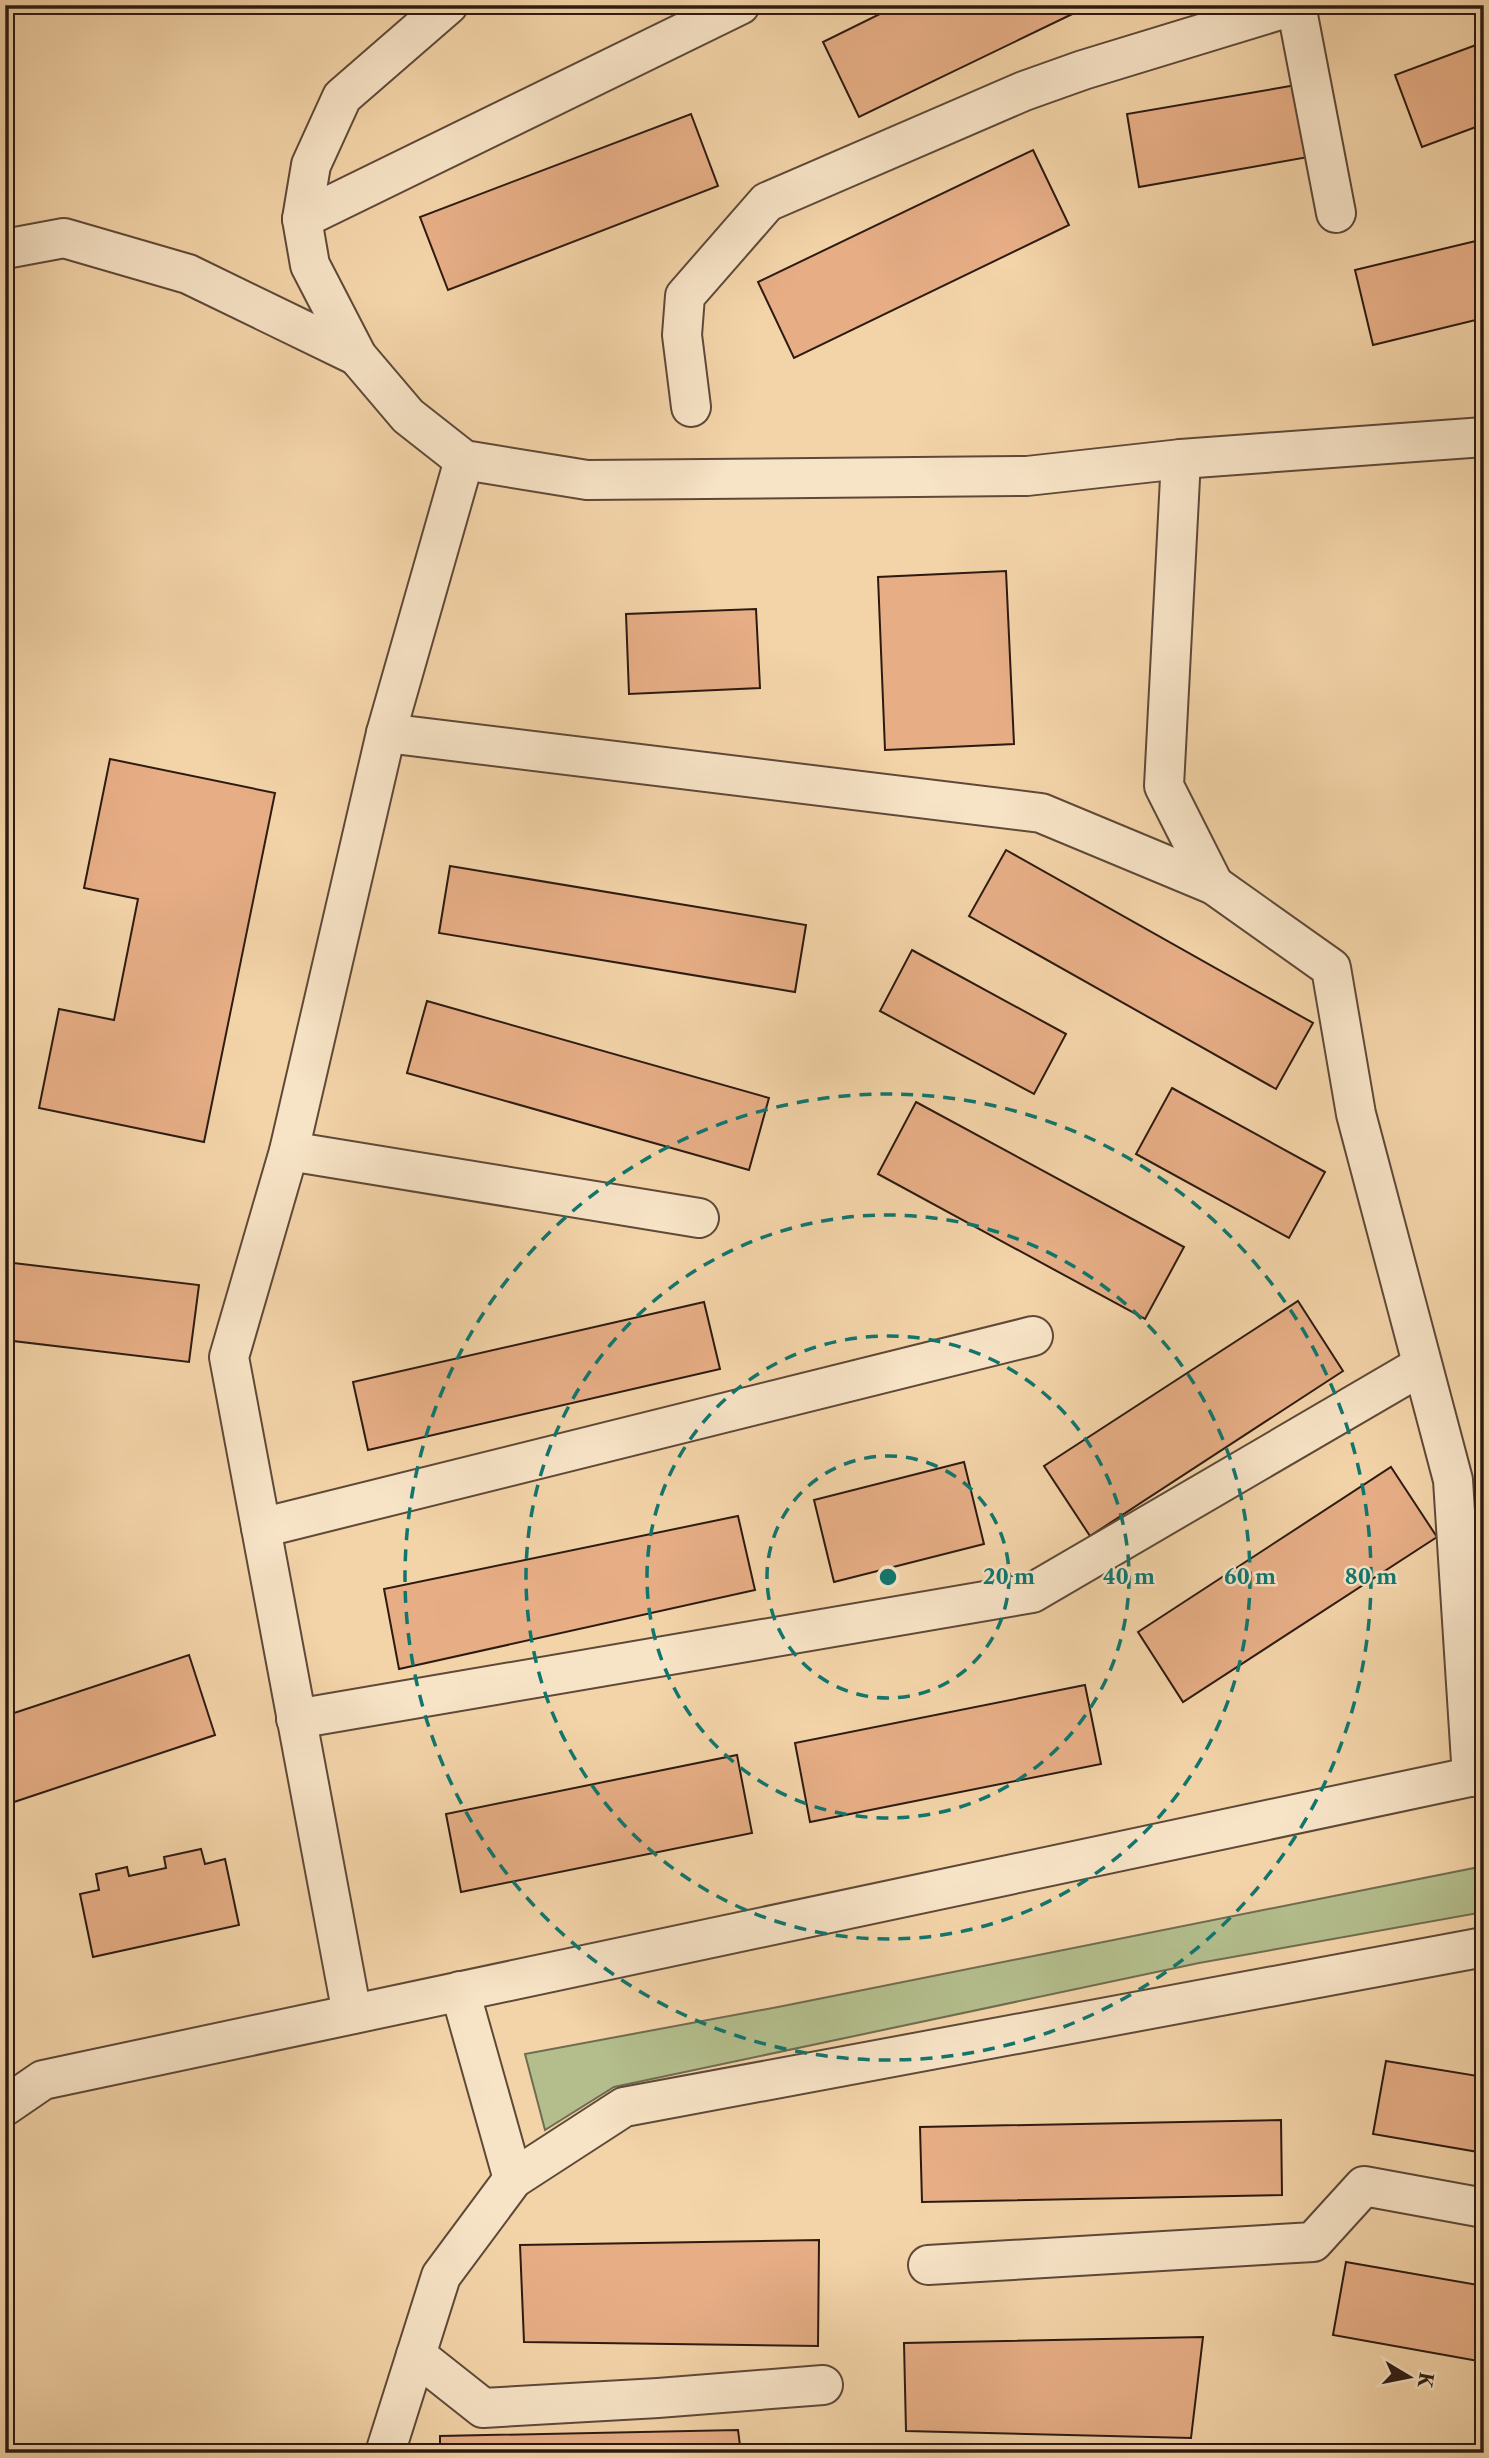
<svg xmlns="http://www.w3.org/2000/svg" width="1489" height="2458" font-family="'Libre Caslon Text',serif">
	<style>
		.green { fill: #b4be8d; stroke: #706c50; stroke-width: 2 }
		.building { fill: #e7ae86; stroke: #2d1b12; stroke-width: 2 }
		.lines { fill: none; stroke-linecap: round; stroke-linejoin: round }
		.street-casing { stroke: #5e4938; stroke-width: 42 }
		.street { stroke: #f7e3c6; stroke-width: 38 }
		.ring { fill: none; stroke: #0f766e; stroke-width: 3.5; stroke-dasharray: 12 9 }
		.centre { fill: #0f766e; stroke: #f7e3c6; stroke-width: 3.5 }
		.ring-label { font-size: 21px; text-anchor: middle; font-weight: bold; fill: #0f766e; stroke: #f7e3c6; stroke-width: 5; stroke-linejoin: round; paint-order: stroke }
	</style>
	<rect width="100%" height="100%" fill="#f3d4a8"/>
	<filter id="stains"><feTurbulence type="fractalNoise" baseFrequency=".00286" numOctaves="4"/><feColorMatrix values="0 0 0 0 .2 0 0 0 0 .09 0 0 0 0 .02 0 0 0 .5 -.17"/></filter>
	<radialGradient id="worn" r=".72"><stop offset=".6" stop-color="#630" stop-opacity="0"/><stop offset="1" stop-color="#630" stop-opacity=".3"/></radialGradient>
	<path class="green" d="M 1484,1866 L 1484,1912 L 1199,1963 L 614,2087 L 545,2130 L 525,2054 L 783,2006 Z"/>
	<g class="building">
		<path d="M 898,5 L 1091,5 L 859,117 L 823,42 Z"/>
		<path d="M 1484,42 L 1484,124 L 1422,147 L 1395,75 Z"/>
		<path d="M 1302,84 L 1314,156 L 1139,187 L 1127,114 Z"/>
		<path d="M 691,114 L 718,186 L 448,290 L 420,217 Z"/>
		<path d="M 1033,150 L 1069,225 L 794,358 L 758,282 Z"/>
		<path d="M 1484,239 L 1484,318 L 1373,345 L 1355,270 Z"/>
		<path d="M 1006,571 L 1014,744 L 885,750 L 878,577 Z"/>
		<path d="M 756,609 L 760,688 L 629,694 L 626,614 Z"/>
		<path d="M 110,759 L 275,793 L 204,1142 L 39,1108 L 59,1009 L 114,1020 L 138,899 L 84,888 Z"/>
		<path d="M 1006,850 L 1313,1023 L 1276,1089 L 969,916 Z"/>
		<path d="M 450,866 L 806,925 L 795,992 L 439,933 Z"/>
		<path d="M 912,950 L 1066,1034 L 1034,1094 L 880,1011 Z"/>
		<path d="M 427,1001 L 769,1098 L 749,1170 L 407,1073 Z"/>
		<path d="M 1172,1088 L 1325,1172 L 1289,1238 L 1136,1154 Z"/>
		<path d="M 916,1102 L 1184,1247 L 1145,1319 L 878,1174 Z"/>
		<path d="M 5,1262 L 199,1285 L 189,1362 L 5,1340 Z"/>
		<path d="M 1298,1301 L 1343,1371 L 1090,1536 L 1044,1466 Z"/>
		<path d="M 704,1302 L 720,1369 L 368,1450 L 353,1382 Z"/>
		<path d="M 964,1462 L 984,1544 L 834,1582 L 814,1500 Z"/>
		<path d="M 1391,1467 L 1437,1537 L 1183,1702 L 1138,1632 Z"/>
		<path d="M 738,1516 L 755,1590 L 399,1669 L 384,1589 Z"/>
		<path d="M 189,1655 L 215,1735 L 5,1805 L 5,1716 Z"/>
		<path d="M 1085,1685 L 1101,1764 L 810,1822 L 795,1743 Z"/>
		<path d="M 737,1755 L 752,1833 L 461,1892 L 446,1814 Z"/>
		<path d="M 201,1849 L 205,1864 L 225,1859 L 239,1925 L 93,1957 L 80,1894 L 99,1890 L 96,1874 L 127,1867 L 129,1876 L 166,1868 L 164,1857 Z"/>
		<path d="M 1386,2061 L 1484,2077 L 1484,2153 L 1373,2134 Z"/>
		<path d="M 1281,2120 L 1282,2195 L 922,2202 L 920,2127 Z"/>
		<path d="M 819,2240 L 818,2346 L 524,2342 L 520,2245 Z"/>
		<path d="M 1346,2262 L 1484,2286 L 1484,2362 L 1333,2335 Z"/>
		<path d="M 1203,2337 L 1191,2438 L 906,2431 L 904,2343 Z"/>
		<path d="M 738,2430 L 741,2453 L 440,2453 L 440,2436 Z"/>
	</g>
	<g class="lines">
		<g class="street-casing">
			<g id="street">
				<path d="M 448,5 L 342,97 L 311,165 L 302,219 L 310,265 L 357,356 L 408,416 L 464,460 L 587,480 L 1027,476 L 1181,459 L 1484,437"/>
				<path d="M 1296,5 L 1336,213"/>
				<path d="M 302,219 L 740,5"/>
				<path d="M 5,249 L 64,238 L 188,274 L 357,356"/>
				<path d="M 691,407 L 682,335 L 685,296 L 767,202 L 1024,91 L 1083,70 L 1296,5"/>
				<path d="M 1181,459 L 1164,786 L 1214,885"/>
				<path d="M 386,733 L 1041,813 L 1214,885 L 1331,968 L 1356,1114 L 1453,1480 L 1472,1777"/>
				<path d="M 289,1151 L 699,1218"/>
				<path d="M 261,1528 L 1033,1336"/>
				<path d="M 296,1719 L 1032,1593 L 1421,1366"/>
				<path d="M 460,1991 L 513,2179"/>
				<path d="M 352,2014 L 229,1357 L 289,1151 L 386,733 L 464,460"/>
				<path d="M 5,2106 L 43,2080 L 1484,1774"/>
				<path d="M 928,2265 L 1313,2242 L 1364,2186 L 1484,2208"/>
				<path d="M 416,2355 L 483,2408 L 658,2398 L 823,2385"/>
				<path d="M 385,2453 L 441,2276 L 513,2179 L 624,2107 L 1484,1947"/>
			</g>
		</g>
		<use href="#street" class="street"/>
	</g>
	<g class="ring">
		<circle cx="888" cy="1577" r="121"/>
		<circle cx="888" cy="1577" r="241"/>
		<circle cx="888" cy="1577" r="362"/>
		<circle cx="888" cy="1577" r="483"/>
	</g>
	<circle cx="888" cy="1577" r="10" class="centre"/>
	<g class="ring-label">
		<text x="1009" y="1584">20 m</text>
		<text x="1129" y="1584">40 m</text>
		<text x="1250" y="1584">60 m</text>
		<text x="1371" y="1584">80 m</text>
	</g>
	<rect width="1489" height="2458" fill="none" stroke="#f3d4a8" stroke-width="28"/>
	<rect x="7" y="7" width="1475" height="2444" fill="none" stroke="#2d1b12" stroke-width="3.5"/>
	<rect x="14" y="14" width="1461" height="2430" fill="none" stroke="#2d1b12" stroke-width="2"/>
	<g transform="translate(1409 2377) rotate(100)" stroke="#f7e3c6" stroke-width="5" paint-order="stroke">
	<path d="M0-5L12 26L0 18L-12 26Z" fill="#2d1b12"/>
	<text y="-10" font-size="19" font-weight="bold" text-anchor="middle" fill="#2d1b12">K</text>
	</g>
	<rect width="100%" height="100%" filter="url(#stains)"/>
	<rect width="100%" height="100%" fill="url(#worn)"/>
</svg>
